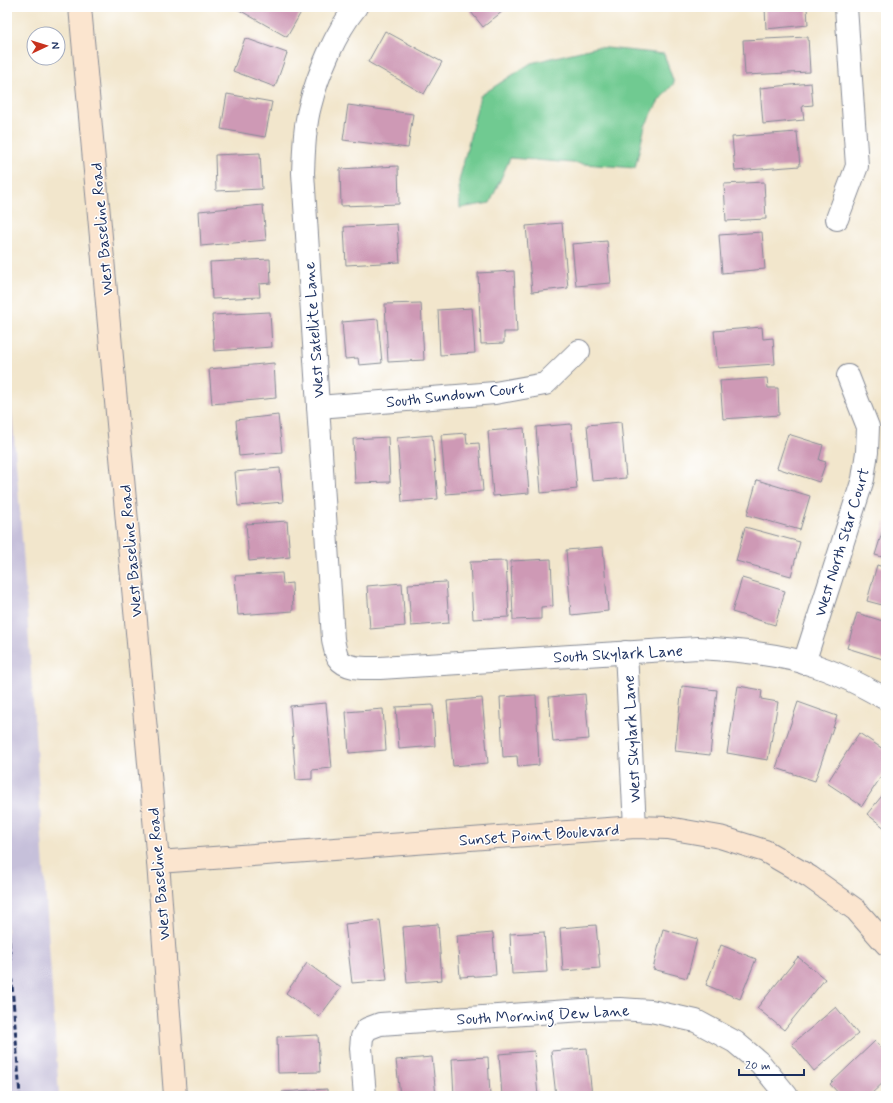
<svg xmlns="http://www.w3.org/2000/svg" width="893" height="1103" font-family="Mynerve,sans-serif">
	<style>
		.industrial { fill: #c6c0da }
		.green { fill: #70ca91; stroke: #467c78 }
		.building { fill: #ce99b5 }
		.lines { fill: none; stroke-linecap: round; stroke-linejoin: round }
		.street-casing { stroke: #868a95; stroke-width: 24 }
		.secondary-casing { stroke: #868a95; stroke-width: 24 }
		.street { stroke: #fff; stroke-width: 22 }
		.secondary { stroke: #fbe5cf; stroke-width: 22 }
		.rail { stroke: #1b2f5e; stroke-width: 3; stroke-dasharray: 6 3; stroke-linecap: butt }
		.labels { text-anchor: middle; stroke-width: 3; stroke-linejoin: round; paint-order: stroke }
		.street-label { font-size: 16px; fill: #1b2f5e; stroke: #fff }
	</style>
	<rect width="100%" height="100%" fill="#fff"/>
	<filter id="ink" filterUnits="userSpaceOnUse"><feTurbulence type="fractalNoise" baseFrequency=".025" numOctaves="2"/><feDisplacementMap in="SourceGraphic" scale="8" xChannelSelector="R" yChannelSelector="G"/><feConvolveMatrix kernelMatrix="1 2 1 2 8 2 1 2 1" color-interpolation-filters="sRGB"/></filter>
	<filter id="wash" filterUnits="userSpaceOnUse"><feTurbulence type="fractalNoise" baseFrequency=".012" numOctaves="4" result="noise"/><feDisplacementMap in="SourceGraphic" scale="16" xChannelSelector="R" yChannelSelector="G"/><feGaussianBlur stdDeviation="0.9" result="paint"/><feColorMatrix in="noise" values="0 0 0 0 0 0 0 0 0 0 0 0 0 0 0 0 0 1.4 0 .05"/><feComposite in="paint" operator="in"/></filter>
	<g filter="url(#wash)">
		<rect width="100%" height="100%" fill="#f2e6cc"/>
		<path class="industrial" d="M 7,348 L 23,551 L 59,1096 L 7,1096 Z"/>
		<path class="green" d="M 597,47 L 664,54 L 674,83 L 658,102 L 645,126 L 635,168 L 510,158 L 490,203 L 460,208 L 459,181 L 480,96 L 531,63 Z"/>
		<g id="blocks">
			<g class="building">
				<path d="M 234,7 L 304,7 L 287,37 Z"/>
				<path d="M 467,7 L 508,7 L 483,27 Z"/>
				<path d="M 765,7 L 807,7 L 808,25 L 766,29 Z"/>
				<path d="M 385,31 L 442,62 L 424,94 L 368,62 Z"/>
				<path d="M 808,37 L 810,72 L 745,75 L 743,40 Z"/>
				<path d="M 245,38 L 287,53 L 275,87 L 233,71 Z"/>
				<path d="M 811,83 L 813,105 L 802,106 L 804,120 L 763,124 L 760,88 Z"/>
				<path d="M 227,94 L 272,102 L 265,137 L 221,129 Z"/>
				<path d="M 348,105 L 413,114 L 408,148 L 343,140 Z"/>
				<path d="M 797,132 L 800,166 L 735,171 L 732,137 Z"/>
				<path d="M 260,153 L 262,189 L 216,191 L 215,155 Z"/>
				<path d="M 398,166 L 399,204 L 341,206 L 340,169 Z"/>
				<path d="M 764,182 L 766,219 L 726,221 L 724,184 Z"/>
				<path d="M 263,205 L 266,240 L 201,246 L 199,211 Z"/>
				<path d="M 562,223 L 568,288 L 532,292 L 526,226 Z"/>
				<path d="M 397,224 L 400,262 L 346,265 L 344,227 Z"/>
				<path d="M 762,232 L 765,269 L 722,273 L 719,235 Z"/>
				<path d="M 607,241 L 611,283 L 576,286 L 572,244 Z"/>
				<path d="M 270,259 L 271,283 L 259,284 L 260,297 L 212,299 L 210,262 Z"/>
				<path d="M 514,271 L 517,332 L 504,332 L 504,343 L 481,344 L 478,273 Z"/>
				<path d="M 421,303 L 424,360 L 388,362 L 385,304 Z"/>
				<path d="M 472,308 L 475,353 L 440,355 L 438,310 Z"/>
				<path d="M 270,312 L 272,347 L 214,351 L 212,315 Z"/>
				<path d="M 378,319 L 382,363 L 359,365 L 358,358 L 345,359 L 342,322 Z"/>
				<path d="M 762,327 L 763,339 L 773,338 L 775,364 L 718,368 L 714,331 Z"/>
				<path d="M 274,363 L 276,398 L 212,404 L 209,369 Z"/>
				<path d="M 767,378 L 768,388 L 778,388 L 779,415 L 723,419 L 720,381 Z"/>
				<path d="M 278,415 L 282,452 L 239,456 L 236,420 Z"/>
				<path d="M 621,422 L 626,478 L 592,481 L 587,425 Z"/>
				<path d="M 571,424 L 577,489 L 541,493 L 536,427 Z"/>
				<path d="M 524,428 L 529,493 L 493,496 L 488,431 Z"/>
				<path d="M 466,433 L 467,444 L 479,443 L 483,491 L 446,494 L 441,435 Z"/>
				<path d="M 788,434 L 823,445 L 819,460 L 826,462 L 819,482 L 777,468 Z"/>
				<path d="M 432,435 L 438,499 L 402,502 L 397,438 Z"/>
				<path d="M 388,437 L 390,482 L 355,483 L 353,439 Z"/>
				<path d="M 280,468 L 283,502 L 238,506 L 235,472 Z"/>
				<path d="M 757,480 L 810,496 L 800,530 L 747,515 Z"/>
				<path d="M 886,520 L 886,558 L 875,555 Z"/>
				<path d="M 287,521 L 290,557 L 249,561 L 246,524 Z"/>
				<path d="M 745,527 L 800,542 L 791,576 L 736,561 Z"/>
				<path d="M 603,547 L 608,611 L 571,615 L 566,550 Z"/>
				<path d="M 551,559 L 553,606 L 541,607 L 541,619 L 513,620 L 511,561 Z"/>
				<path d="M 506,561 L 509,617 L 473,619 L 470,562 Z"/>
				<path d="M 877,565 L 886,568 L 886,606 L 867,601 Z"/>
				<path d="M 282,573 L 283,584 L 292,583 L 293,611 L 238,615 L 235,576 Z"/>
				<path d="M 742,578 L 785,591 L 775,625 L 732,612 Z"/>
				<path d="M 446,582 L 449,623 L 411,626 L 408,584 Z"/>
				<path d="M 402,583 L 405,626 L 370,629 L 367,586 Z"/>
				<path d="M 857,613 L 886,622 L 886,660 L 847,648 Z"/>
				<path d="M 682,686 L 717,690 L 710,755 L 675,751 Z"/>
				<path d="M 738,686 L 762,690 L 761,699 L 778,702 L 768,760 L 727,753 Z"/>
				<path d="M 585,694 L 589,739 L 553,742 L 549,697 Z"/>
				<path d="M 536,695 L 539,765 L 518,767 L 517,756 L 503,757 L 500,697 Z"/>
				<path d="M 482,698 L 488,763 L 453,766 L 447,701 Z"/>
				<path d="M 798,702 L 837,716 L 815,781 L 776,768 Z"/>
				<path d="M 326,703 L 332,768 L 312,770 L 312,779 L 296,780 L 290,706 Z"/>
				<path d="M 433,705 L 435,746 L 399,749 L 396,707 Z"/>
				<path d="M 383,709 L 386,750 L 349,753 L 346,712 Z"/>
				<path d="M 859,733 L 886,751 L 886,769 L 862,806 L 827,783 Z"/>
				<path d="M 886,791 L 886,829 L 867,814 Z"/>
				<path d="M 380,920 L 387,980 L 352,983 L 345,924 Z"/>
				<path d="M 438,924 L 442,980 L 407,983 L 403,927 Z"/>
				<path d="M 596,925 L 600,968 L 563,971 L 560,928 Z"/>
				<path d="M 663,929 L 697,939 L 687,978 L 653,969 Z"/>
				<path d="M 544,932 L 547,972 L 512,974 L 510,934 Z"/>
				<path d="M 493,933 L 496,975 L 460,977 L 457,936 Z"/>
				<path d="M 721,945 L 756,959 L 740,999 L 706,985 Z"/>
				<path d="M 798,957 L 825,979 L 784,1030 L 757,1008 Z"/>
				<path d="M 307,963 L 341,988 L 319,1017 L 286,993 Z"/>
				<path d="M 836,1007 L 858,1034 L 814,1071 L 792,1044 Z"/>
				<path d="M 318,1035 L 320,1072 L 278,1073 L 277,1037 Z"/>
				<path d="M 875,1041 L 886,1053 L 886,1080 L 869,1096 L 841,1096 L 830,1084 Z"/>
				<path d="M 587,1048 L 592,1096 L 556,1096 L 551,1051 Z"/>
				<path d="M 534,1051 L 538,1096 L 502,1096 L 499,1054 Z"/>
				<path d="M 432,1057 L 436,1096 L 400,1096 L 396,1060 Z"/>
				<path d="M 488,1057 L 490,1096 L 454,1096 L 452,1059 Z"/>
				<path d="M 327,1089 L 327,1096 L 283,1096 L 282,1092 Z"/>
			</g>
		</g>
	</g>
	<g filter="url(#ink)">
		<use href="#blocks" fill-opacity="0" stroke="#868a95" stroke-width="1"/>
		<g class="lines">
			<g class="street-casing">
				<g id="street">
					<path d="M 356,7 C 335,33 318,74 310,106 C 304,128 304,151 303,173 L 333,639 C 334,645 335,652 338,658 C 346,670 367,668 380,668 L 698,648 C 738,650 782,654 819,667 C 842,675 865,687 886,699"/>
					<path d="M 837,219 L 857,166 L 846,7"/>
					<path d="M 318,407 L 495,393 L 545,384 L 579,351"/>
					<path d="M 626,652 L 635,827"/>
					<path d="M 804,663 L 863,479 L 867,452 L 868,427 L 848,376"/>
					<path d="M 365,1096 L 361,1048 L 362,1037 L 367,1029 L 380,1024 L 583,1010 L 620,1009 L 651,1011 L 696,1021 L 735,1042 L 760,1063 L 787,1096"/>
				</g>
			</g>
			<g class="secondary-casing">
				<g id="secondary">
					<path d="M 80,7 L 158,862 L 175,1096"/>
					<path d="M 158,862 L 635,827 L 668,828 L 720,837 L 765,851 L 810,877 L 856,910 L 886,944"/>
				</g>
			</g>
			<use href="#street" class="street"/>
			<use href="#secondary" class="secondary"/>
			<path class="rail" d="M 7,914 L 20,1096"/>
		</g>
	</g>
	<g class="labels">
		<g class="street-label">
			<text transform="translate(101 229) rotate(-95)" y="6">West Baseline Road</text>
			<text transform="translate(313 330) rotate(-94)" y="6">West Satellite Lane</text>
			<text transform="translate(455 394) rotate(-6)" y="6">South Sundown Court</text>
			<text transform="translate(841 542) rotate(-73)" y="6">West North Star Court</text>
			<text transform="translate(130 551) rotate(-95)" y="6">West Baseline Road</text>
			<text transform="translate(618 653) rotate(-3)" y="6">South Skylark Lane</text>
			<text transform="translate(631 739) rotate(-93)" y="6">West Skylark Lane</text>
			<text transform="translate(539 834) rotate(-4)" y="6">Sunset Point Boulevard</text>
			<text transform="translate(158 874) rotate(-95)" y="6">West Baseline Road</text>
			<text transform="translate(543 1014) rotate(-3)" y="6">South Morning Dew Lane</text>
		</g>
	</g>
	<rect width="893" height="1103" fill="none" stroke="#fff" stroke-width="24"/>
	<g transform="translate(46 46) rotate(86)"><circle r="19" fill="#ffffff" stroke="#a4acbf"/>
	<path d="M0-3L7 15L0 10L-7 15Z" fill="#c8321e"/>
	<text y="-6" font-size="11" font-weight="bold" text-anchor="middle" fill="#1b2f5e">N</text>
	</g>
	<path d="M739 1069v6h65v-6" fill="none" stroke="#1b2f5e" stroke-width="2"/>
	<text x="745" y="1069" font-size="12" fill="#1b2f5e" stroke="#ffffff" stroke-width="3" paint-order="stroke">20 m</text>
</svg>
